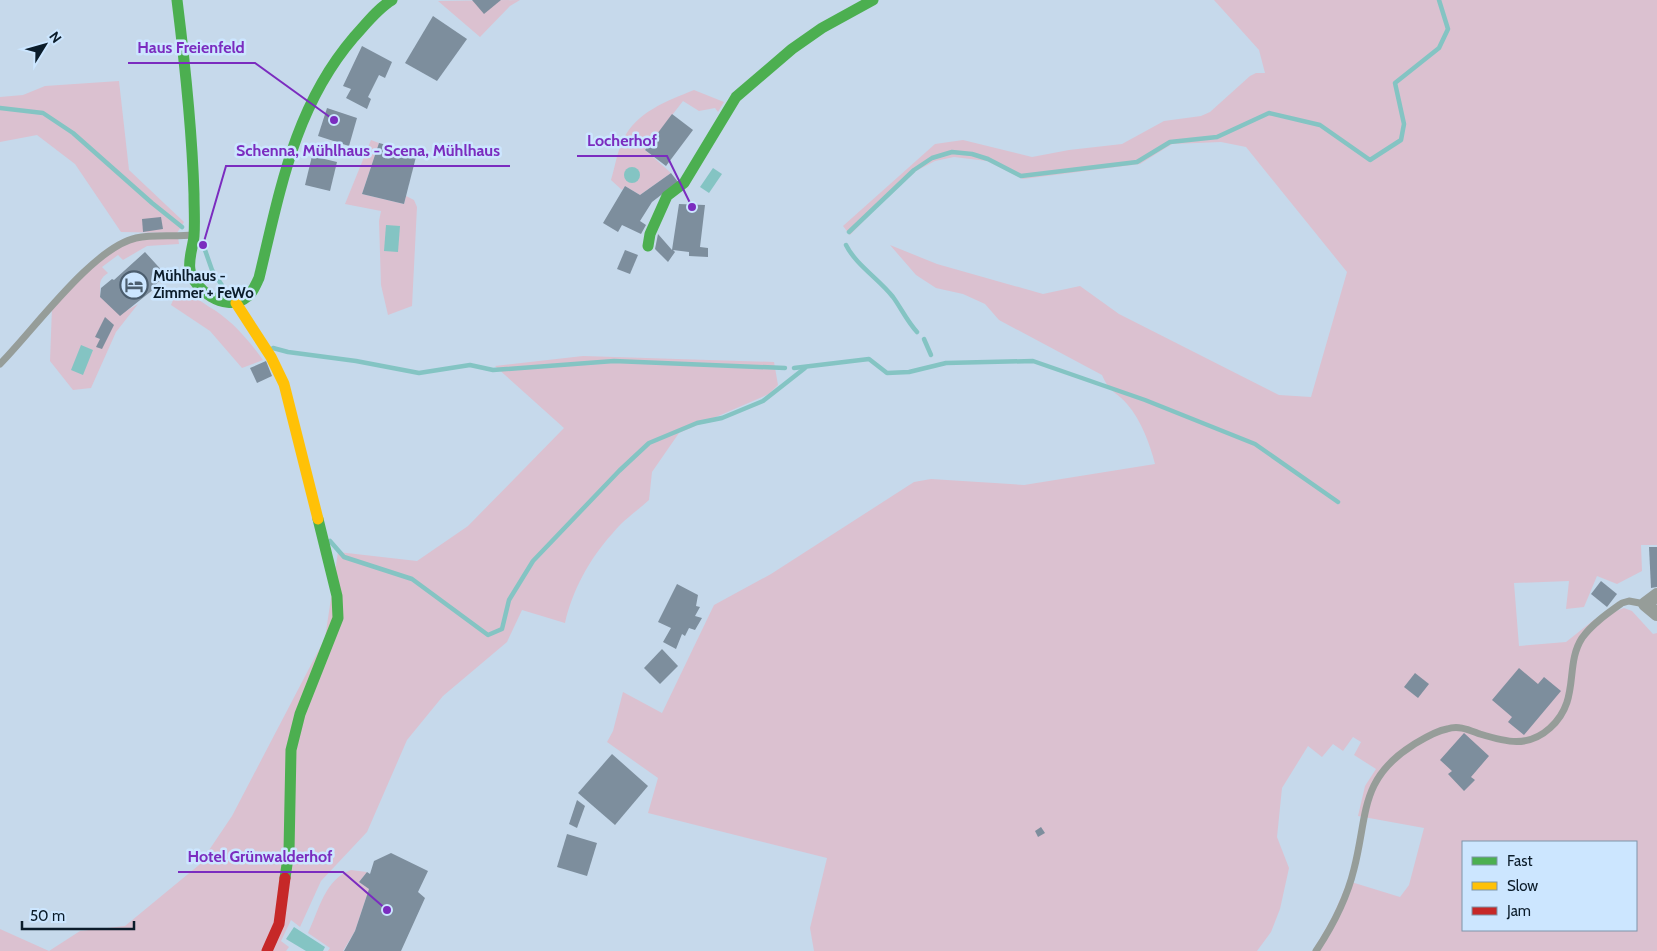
<svg xmlns="http://www.w3.org/2000/svg" width="1657" height="951" font-family="Cabin,sans-serif">
	<style>
		.green { fill: #dbc1d0; fill-rule: evenodd }
		.water { fill: #84c4c3 }
		.lines { fill: none; stroke-linecap: round; stroke-linejoin: round }
		.stream { stroke: #84c4c3; stroke-width: 4.5 }
		.building { fill: #7d8e9d }
		.lane { stroke: #969d99; stroke-width: 7 }
		.street { stroke: #969d99; stroke-width: 14 }
		.fast { stroke: #4caf50; stroke-width: 11 }
		.slow { stroke: #ffc107; stroke-width: 11 }
		.jam { stroke: #c62828; stroke-width: 11 }
		.labels { text-anchor: middle; stroke-width: 5; stroke-linejoin: round; paint-order: stroke }
		.poi-label { font-size: 15px; font-weight: bold; fill: #0b1c2a; stroke: #cce6ff; text-anchor: start }
		.leader { fill: none; stroke: #7b2cbf; stroke-width: 2 }
		.callout-dot { fill: #7b2cbf; stroke: #cce6ff; stroke-width: 2 }
		.callout-label { font-size: 16px; text-anchor: middle; font-weight: bold; fill: #7b2cbf; stroke: #cce6ff; stroke-width: 5; stroke-linejoin: round; paint-order: stroke }
	</style>
	<rect width="100%" height="100%" fill="#c6d9eb"/>
	<g class="green">
		<path d="M 520,0 L 510,6 L 480,37 L 438,1 Z"/>
		<path d="M 1214,0 L 1657,0 L 1657,545 L 1641,545 L 1642,571 L 1617,584 L 1597,576 L 1584,607 L 1566,609 L 1569,581 L 1514,583 L 1519,646 L 1566,642 L 1595,619 L 1624,608 L 1632,611 L 1653,634 L 1657,633 L 1657,951 L 1313,951 L 1333,916 L 1348,881 L 1400,897 L 1409,885 L 1424,828 L 1358,816 L 1365,786 L 1376,769 L 1354,755 L 1361,742 L 1353,737 L 1343,751 L 1333,744 L 1322,757 L 1308,746 L 1282,788 L 1277,837 L 1289,868 L 1280,909 L 1271,932 L 1257,951 L 814,951 L 810,928 L 827,858 L 648,813 L 658,778 L 607,742 L 613,731 L 623,692 L 662,713 L 714,605 L 771,574 L 914,482 L 931,479 L 1024,485 L 1155,464 C 1150,444 1141,420 1127,404 C 1115,390 1111,395 1102,375 L 999,320 L 985,304 L 963,294 L 936,288 L 916,275 L 890,245 L 937,264 L 1043,294 L 1080,286 L 1119,314 L 1279,395 L 1311,397 L 1347,272 L 1246,147 L 1221,142 L 1172,144 L 1140,164 L 1023,179 L 987,161 L 954,157 L 935,161 L 916,171 L 885,199 L 850,235 L 843,226 L 935,144 L 963,140 L 1032,157 L 1069,150 L 1122,144 L 1164,121 L 1201,116 L 1210,112 L 1250,76 L 1256,73 L 1265,73 L 1259,50 ZM 1463,842 L 1636,842 L 1636,930 L 1463,930 Z"/>
		<path d="M 119,81 L 129,170 L 184,222 L 177,233 L 121,232 L 75,164 L 37,135 L 0,142 L 0,97 L 23,95 L 45,86 Z"/>
		<path d="M 694,90 L 724,102 L 718,112 L 715,108 L 699,111 L 683,101 L 645,150 L 671,173 L 640,195 L 625,186 L 622,190 L 611,180 C 615,167 617,152 623,140 C 636,112 667,101 694,90 Z"/>
		<path d="M 371,140 L 379,143 L 362,194 L 404,204 L 406,196 L 414,200 L 417,207 L 412,306 L 388,315 L 381,285 L 379,221 L 381,211 L 345,204 Z"/>
		<path d="M 156,236 L 178,237 L 179,244 L 147,246 L 123,260 L 118,255 L 102,267 L 108,273 C 97,280 101,286 100,297 L 124,312 L 138,304 L 116,332 L 91,388 L 73,390 L 50,361 L 52,307 L 79,276 L 120,245 Z"/>
		<path d="M 178,288 L 188,289 C 197,300 205,304 216,311 C 235,324 250,342 263,360 L 242,368 L 210,331 L 171,305 Z"/>
		<path d="M 583,356 L 774,362 L 778,385 L 769,394 L 679,433 L 652,472 L 649,500 C 637,511 622,521 612,534 C 590,558 572,591 565,623 L 522,610 L 507,642 L 443,696 L 407,740 L 367,832 L 321,881 L 300,927 L 291,920 L 281,941 L 289,947 L 286,951 L 0,951 L 0,929 L 49,951 L 80,931 L 125,926 L 199,865 L 232,816 L 325,638 L 338,552 L 417,561 L 468,526 L 564,428 L 495,366 Z"/>
		<path d="M 351,870 L 367,872 L 359,882 L 369,889 L 355,931 L 343,951 L 328,951 L 330,948 L 308,933 C 319,910 325,879 351,870 Z"/>
	</g>
	<g class="water">
		<circle cx="632" cy="175" r="8"/>
		<path d="M 713,168 L 722,174 L 709,193 L 700,187 Z"/>
		<path d="M 386,225 L 400,226 L 398,252 L 384,251 Z"/>
		<path d="M 81,345 L 93,350 L 83,375 L 71,370 Z"/>
		<path d="M 294,927 L 325,947 L 323,951 L 306,951 L 286,939 Z"/>
	</g>
	<g class="lines">
		<g class="stream">
			<path d="M 0,108 L 43,113 L 73,133 L 152,203 L 182,227"/>
			<path d="M 849,232 L 914,170 L 932,158 L 952,152 L 972,154 L 988,159 L 1021,176 L 1137,162 L 1170,142 L 1217,137 L 1269,113 L 1320,125 L 1370,160 L 1401,140 L 1404,124 L 1395,83 L 1439,48 L 1448,29 L 1439,0"/>
			<path d="M 846,245 C 856,265 879,279 893,297 C 901,308 907,321 917,332"/>
			<path d="M 205,250 L 212,270 L 225,290"/>
			<path d="M 924,339 L 931,355"/>
			<path d="M 273,348 L 288,352 L 356,361 L 419,373 L 470,365 L 493,370 L 614,361 L 785,368"/>
			<path d="M 794,368 L 869,359 L 887,373 L 909,372 L 946,363 L 1033,361 L 1145,400 L 1255,444 L 1338,502"/>
			<path d="M 330,541 L 344,557 L 412,579 L 488,635 L 502,629 L 509,600 L 533,561 L 619,471 L 649,443 L 697,423 L 722,418 L 763,401 L 805,368"/>
		</g>
	</g>
	<g class="building">
		<path d="M 472,0 L 501,0 L 484,14 Z"/>
		<path d="M 433,16 L 467,39 L 437,81 L 405,63 Z"/>
		<path d="M 362,46 L 392,62 L 385,78 L 379,75 L 368,97 L 371,99 L 367,109 L 346,98 L 351,89 L 343,86 Z"/>
		<path d="M 327,108 L 357,118 L 349,146 L 318,136 Z"/>
		<path d="M 672,114 L 693,130 L 666,166 L 645,150 Z"/>
		<path d="M 379,143 L 417,153 L 404,204 L 362,194 Z"/>
		<path d="M 312,156 L 337,162 L 330,191 L 305,185 Z"/>
		<path d="M 671,173 L 678,182 L 652,202 L 640,221 L 646,225 L 641,234 L 622,225 L 618,232 L 603,223 L 625,186 L 640,195 Z"/>
		<path d="M 679,204 L 705,205 L 700,247 L 708,248 L 708,257 L 689,256 L 689,252 L 673,250 L 675,252 L 668,262 L 655,249 L 658,234 L 672,250 Z"/>
		<path d="M 161,217 L 163,229 L 143,232 L 142,219 Z"/>
		<path d="M 625,250 L 638,255 L 630,274 L 617,269 Z"/>
		<path d="M 145,252 L 166,275 L 153,287 L 154,289 L 120,316 L 100,297 L 101,288 L 112,279 L 114,280 Z"/>
		<path d="M 105,317 L 114,325 L 102,349 L 96,347 L 100,339 L 95,337 Z"/>
		<path d="M 266,361 L 272,376 L 257,383 L 250,368 Z"/>
		<path d="M 1649,547 L 1657,547 L 1657,587 L 1651,588 Z"/>
		<path d="M 1601,581 L 1617,594 L 1607,607 L 1591,594 Z"/>
		<path d="M 677,584 L 698,595 L 696,606 L 700,607 L 695,616 L 702,618 L 695,630 L 689,628 L 685,636 L 682,634 L 676,649 L 663,642 L 671,628 L 658,622 Z"/>
		<path d="M 662,649 L 678,666 L 660,684 L 644,668 Z"/>
		<path d="M 1519,668 L 1538,684 L 1544,677 L 1561,691 L 1524,735 L 1508,722 L 1512,717 L 1492,700 Z"/>
		<path d="M 1415,673 L 1429,684 L 1418,698 L 1404,687 Z"/>
		<path d="M 1464,733 L 1489,756 L 1471,777 L 1475,780 L 1464,791 L 1448,774 L 1452,771 L 1440,760 Z"/>
		<path d="M 612,754 L 648,786 L 615,825 L 578,793 Z"/>
		<path d="M 577,800 L 585,806 L 577,828 L 569,824 Z"/>
		<path d="M 1041,827 L 1045,833 L 1038,837 L 1035,831 Z"/>
		<path d="M 567,834 L 597,843 L 587,876 L 557,867 Z"/>
		<path d="M 391,853 L 428,871 L 418,892 L 425,898 L 401,951 L 344,951 L 355,931 L 369,889 L 359,882 L 367,872 L 370,874 L 374,861 Z"/>
	</g>
	<g class="lines">
		<g class="lane">
			<path d="M 0,364 C 33,331 92,248 136,238 C 154,234 174,237 193,235"/>
			<path d="M 1316,951 C 1332,927 1347,898 1354,869 C 1368,815 1359,779 1413,745 C 1423,739 1435,731 1447,729 C 1459,725 1469,730 1480,734 C 1506,742 1528,748 1550,728 C 1581,700 1564,666 1582,638 C 1592,624 1608,613 1622,603 L 1629,601 L 1645,604"/>
		</g>
		<path class="street" d="M 1657,595 L 1645,604 L 1657,614"/>
		<g class="fast">
			<path d="M 177,0 C 185,64 192,129 194,194 C 194,208 195,222 194,236 C 193,247 188,259 190,270 C 194,290 224,311 244,299 C 252,295 255,286 259,278 C 280,191 294,107 354,37 C 366,24 377,9 392,0"/>
			<path d="M 648,246 L 650,234 L 667,196 L 684,183 L 736,97 L 792,49 L 822,28 L 873,0"/>
			<path d="M 285,878 L 289,851 L 291,750 L 300,714 L 338,618 L 337,596 L 318,519"/>
		</g>
		<path class="slow" d="M 236,303 L 271,357 L 284,384 L 318,519"/>
		<path class="jam" d="M 267,951 L 279,924 L 285,878"/>
	</g>
	<defs>
		<g id="hotel-ring" transform="scale(1.4375)"><circle r="9.5" fill="#cce6ff" stroke="#4c5e6e" stroke-width="1.5"/><path d="M-6-4.5h1.5V1H6V5H4.5V3h-9V5H-6ZM-4 0a1.8 1.8 0 1 1 3.6 0ZM.5 0V-2.5h3Q6-2.5 6 0Z" fill="#4c5e6e"/></g>
	</defs>
	<g fill-rule="evenodd">
		<use href="#hotel-ring" x="134" y="285"/>
	</g>
	<g class="labels">
		<g class="poi-label">
			<text x="153" y="281">Mühlhaus -<tspan x="153" dy="17">Zimmer + FeWo</tspan></text>
		</g>
	</g>
	<path class="leader" d="M334 120L255 63H128M692 207L667 156H577M203 245L226 166H510M387 910L343 872H178"/>
	<g class="callout-dot">
		<circle cx="334" cy="120" r="5"/>
		<circle cx="692" cy="207" r="5"/>
		<circle cx="203" cy="245" r="5"/>
		<circle cx="387" cy="910" r="5"/>
	</g>
	<g class="callout-label">
		<text x="191" y="53">Haus Freienfeld</text>
		<text x="622" y="146">Locherhof</text>
		<text x="368" y="156">Schenna, Mühlhaus - Scena, Mühlhaus</text>
		<text x="260" y="862">Hotel Grünwalderhof</text>
	</g>
	<rect x="1462" y="841" width="175" height="90" fill="#cce6ff" stroke="#7f95aa"/>
	<rect x="1472" y="857" width="25" height="8" fill="#4caf50" stroke="#7f95aa"/>
	<text x="1507" y="866" font-size="15" fill="#0b1c2a">Fast</text>
	<rect x="1472" y="882" width="25" height="8" fill="#ffc107" stroke="#7f95aa"/>
	<text x="1507" y="891" font-size="15" fill="#0b1c2a">Slow</text>
	<rect x="1472" y="907" width="25" height="8" fill="#c62828" stroke="#7f95aa"/>
	<text x="1507" y="916" font-size="15" fill="#0b1c2a">Jam</text>
	<g transform="translate(45 45) rotate(53)" stroke="#cce6ff" stroke-width="4" paint-order="stroke">
	<path d="M0-4L9 19L0 12L-9 19Z" fill="#0b1c2a"/>
	<text y="-8" font-size="14" font-weight="bold" text-anchor="middle" fill="#0b1c2a">N</text>
	</g>
	<path d="M22 921v8h112v-8" fill="none" stroke="#0b1c2a" stroke-width="2.5"/>
	<text x="30" y="921" font-size="15" fill="#0b1c2a" stroke="#cce6ff" stroke-width="4" paint-order="stroke">50 m</text>
</svg>
